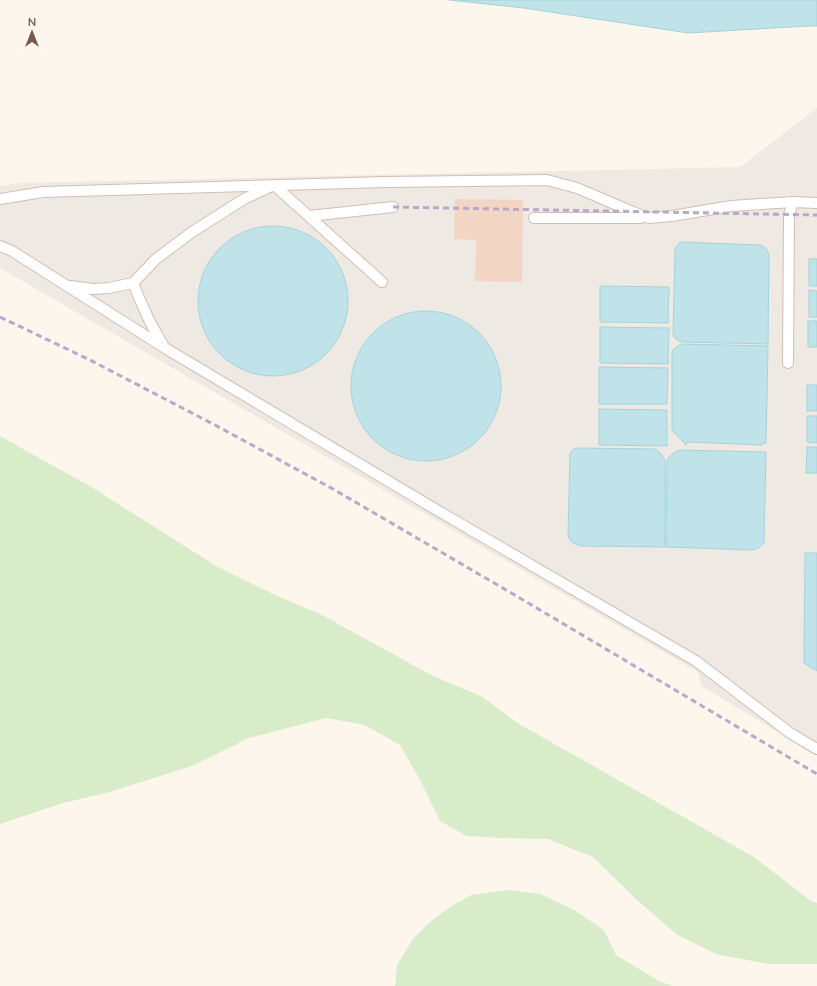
<svg xmlns="http://www.w3.org/2000/svg" width="817" height="986" font-family="Lato,sans-serif">
	<style>
		.industrial { fill: #efe9e4 }
		.green { fill: #d8ecc9 }
		.water { fill: #bfe3e8; stroke: #a5d3da }
		.building { fill: #f3d5c3 }
		.lines { fill: none; stroke-linecap: round; stroke-linejoin: round }
		.service-casing { stroke: #d1beb0; stroke-width: 12 }
		.service { stroke: #fff; stroke-width: 10 }
		.rail { stroke: #b9a8c9; stroke-width: 3; stroke-dasharray: 6 4; stroke-linecap: butt }
	</style>
	<rect width="100%" height="100%" fill="#fdf6ec"/>
	<path class="industrial" d="M 817,108 L 817,756 L 701,686 L 698,672 L 0,268 L 0,186 L 20,183 L 740,167 Z"/>
	<g class="green">
		<path d="M 0,436 L 93,488 L 216,566 L 273,594 L 322,615 L 431,675 L 481,696 L 519,724 L 754,857 L 811,901 L 817,903 L 817,964 L 768,964 L 716,954 L 676,934 L 636,899 L 593,857 L 548,839 L 502,838 L 467,836 L 440,821 L 421,782 L 400,745 L 365,725 L 326,718 L 249,738 L 192,766 L 151,779 L 106,793 L 63,803 L 0,824 Z"/>
		<path d="M 509,890 L 540,894 L 574,910 L 604,930 L 616,955 L 659,981 L 673,986 L 395,986 L 397,965 L 413,939 L 431,921 L 450,907 L 471,895 Z"/>
	</g>
	<g class="water">
		<path d="M 449,0 L 817,0 L 817,26 L 810,26 L 688,33 L 524,8 Z"/>
		<circle cx="273" cy="301" r="75"/>
		<path d="M 680,242 L 759,245 C 765,246 767,249 769,255 L 768,344 L 683,342 C 678,341 675,339 673,335 L 675,252 L 675,249 Z"/>
		<rect x="809" y="259" width="8" height="27"/>
		<path d="M 600,286 L 669,287 L 668,323 L 600,322 Z"/>
		<path d="M 809,290 L 817,291 L 817,317 L 809,317 Z"/>
		<circle cx="426" cy="386" r="75"/>
		<rect x="808" y="321" width="9" height="26"/>
		<path d="M 600,327 L 669,328 L 668,364 L 600,363 Z"/>
		<path d="M 681,344 L 768,346 L 766,443 L 763,443 L 762,445 L 687,442 L 686,445 L 672,430 L 672,351 L 675,348 Z"/>
		<path d="M 599,367 L 668,368 L 667,404 L 599,404 Z"/>
		<rect x="807" y="385" width="10" height="26"/>
		<path d="M 599,409 L 667,410 L 667,446 L 599,445 Z"/>
		<path d="M 807,416 L 817,416 L 817,443 L 807,442 Z"/>
		<path d="M 807,447 L 817,447 L 817,473 L 806,473 Z"/>
		<path d="M 577,448 L 655,449 C 660,452 663,455 665,461 L 665,547 L 581,546 C 574,544 570,542 568,535 L 570,453 L 574,449 Z"/>
		<path d="M 680,450 L 766,452 L 764,542 C 761,547 758,549 752,550 L 666,547 L 667,461 C 670,455 674,452 680,450 Z"/>
		<path d="M 805,553 L 817,553 L 817,671 L 804,663 Z"/>
	</g>
	<path class="building" d="M 455,199 L 523,200 L 522,282 L 475,281 L 476,240 L 454,239 Z"/>
	<g class="lines">
		<g class="service-casing">
			<g id="service">
				<path d="M 0,199 L 43,192 L 386,182 L 547,180 L 577,188 L 633,212 L 649,218 L 672,216 L 731,206 L 793,202 L 817,203"/>
				<path d="M 309,216 L 393,207"/>
				<path d="M 534,218 L 641,218"/>
				<path d="M 0,246 L 12,251 L 165,348 L 430,506 L 696,661 L 790,733 L 817,749"/>
				<path d="M 133,283 L 140,300 L 150,322 L 164,347"/>
				<path d="M 70,286 L 93,289 L 109,288 L 133,283 L 156,259 L 192,232 L 244,199 L 274,185 L 382,282"/>
				<path d="M 788,363 L 789,215 L 793,202"/>
			</g>
		</g>
		<use href="#service" class="service"/>
		<g class="rail">
			<path d="M 393,207 L 817,215"/>
			<path d="M 0,317 L 90,360 L 215,425 L 333,489 L 513,594 L 817,774"/>
		</g>
	</g>
	<g transform="translate(32 32)" stroke="#fffaf3" stroke-width="3" paint-order="stroke">
	<path d="M0-3L7 15L0 10L-7 15Z" fill="#7a5c4d"/>
	<text y="-6" font-size="11" font-weight="bold" text-anchor="middle" fill="#7a5c4d">N</text>
	</g>
</svg>
